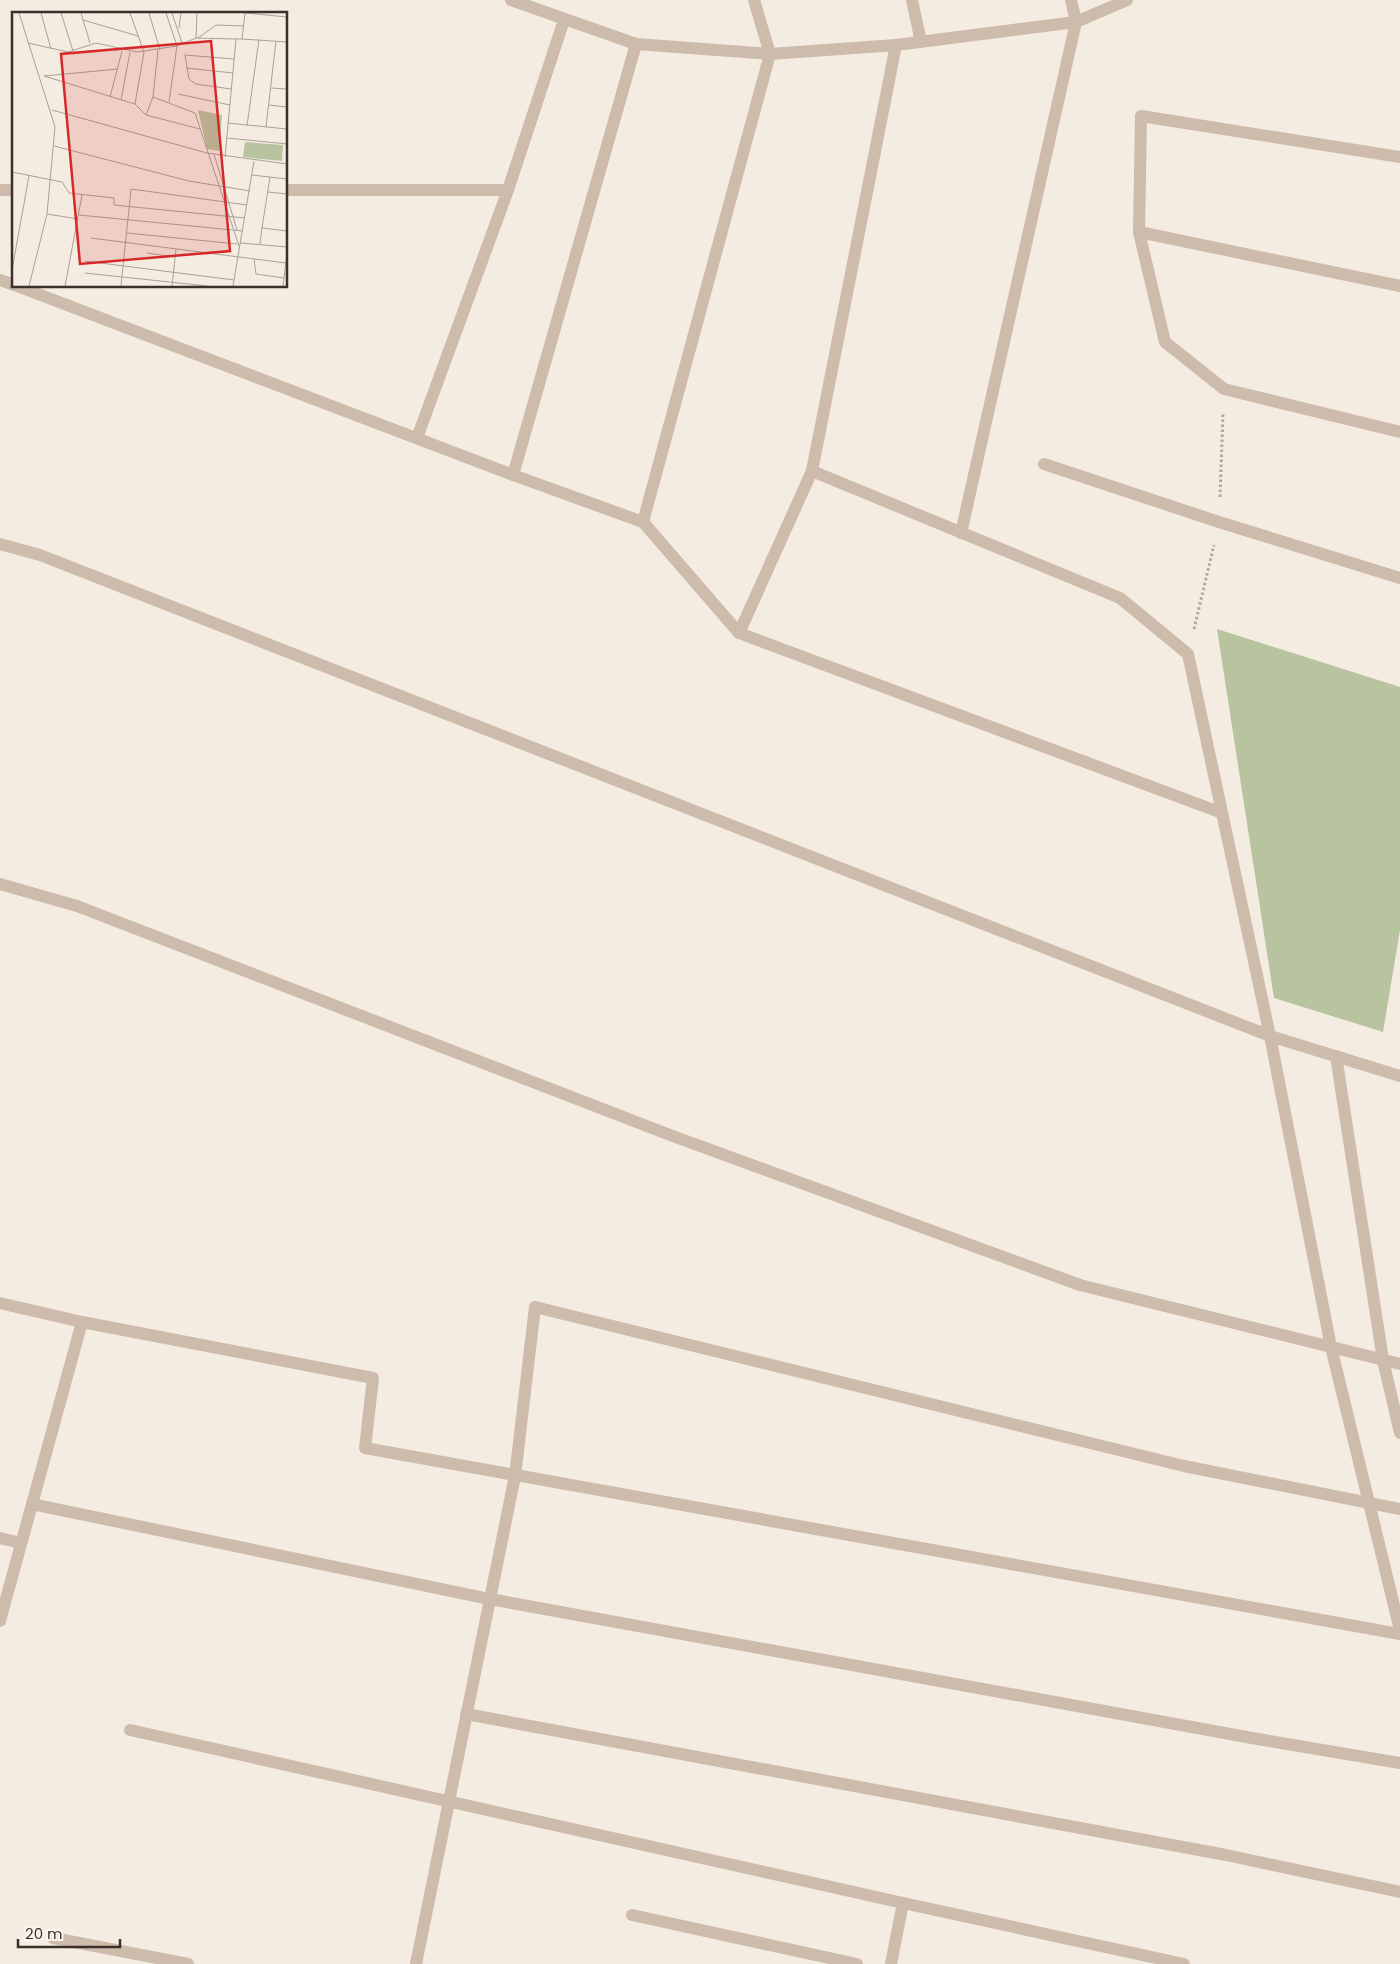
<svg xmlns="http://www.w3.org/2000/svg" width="1400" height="1964" font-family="Poppins,sans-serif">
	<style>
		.green { fill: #b8c4a0 }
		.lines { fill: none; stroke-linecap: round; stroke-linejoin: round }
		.path { stroke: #b9a596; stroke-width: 3; stroke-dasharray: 2.5 2.5; stroke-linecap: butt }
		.minor { stroke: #cdbbac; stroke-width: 12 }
		.inset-road { fill: none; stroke: #aaa098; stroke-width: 1 }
		.view { fill: #d62828; fill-opacity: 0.15; stroke: #d62828; stroke-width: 2.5 }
		.inset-edge { fill: none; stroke: #3b302b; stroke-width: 2.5 }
	</style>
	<rect width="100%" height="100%" fill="#f4ebe1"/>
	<path class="green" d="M 1217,629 L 1400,687 L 1400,930 L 1383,1032 L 1274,998 Z"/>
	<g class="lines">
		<g class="path">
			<path d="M 1220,497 L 1223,413"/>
			<path d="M 1194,629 L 1214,545"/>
		</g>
		<g class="minor">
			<path d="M 511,0 L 636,44 L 770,54 L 896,45 L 1076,22 L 1127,0"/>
			<path d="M 912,0 L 921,42"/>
			<path d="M 1400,157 L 1141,116 L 1139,232 L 1165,342 L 1224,389 L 1400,432"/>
			<path d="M 0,190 L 14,190"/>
			<path d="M 286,190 L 508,190"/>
			<path d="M 1139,232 L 1400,286"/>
			<path d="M 0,280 L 14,285"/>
			<path d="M 17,286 L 513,475 L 643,522 L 739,633 L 1222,813"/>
			<path d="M 417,438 L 508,190 L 564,20"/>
			<path d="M 1044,464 L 1219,522 L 1400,578"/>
			<path d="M 812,471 L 1120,598 L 1188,654 L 1270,1036 L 1331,1347 L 1400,1630"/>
			<path d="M 513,475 L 636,44"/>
			<path d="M 643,522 L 770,54 L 754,0"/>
			<path d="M 961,533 L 1076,22 L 1071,0"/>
			<path d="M 0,544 L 40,555 L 1270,1036 L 1400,1076"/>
			<path d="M 739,633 L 812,471 L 896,45"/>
			<path d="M 0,884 L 77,906 L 670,1135 L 1080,1285 L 1400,1364"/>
			<path d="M 1336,1056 L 1383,1360 L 1400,1433"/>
			<path d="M 0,1303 L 82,1322 L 373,1378 L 365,1448 L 1400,1634"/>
			<path d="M 32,1504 L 490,1599 L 1252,1738 L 1400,1763"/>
			<path d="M 0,1538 L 21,1543"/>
			<path d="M 0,1621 L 82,1322"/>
			<path d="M 466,1714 L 1226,1855 L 1400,1892"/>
			<path d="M 130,1730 L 903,1903 L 1184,1964"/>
			<path d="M 632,1915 L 857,1964"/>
			<path d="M 53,1938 L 188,1964"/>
			<path d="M 416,1964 L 515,1476 L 535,1307 L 1184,1466 L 1400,1509"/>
			<path d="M 891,1964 L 903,1903"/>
		</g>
	</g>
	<g transform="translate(12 12)">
		<rect width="275" height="275" fill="#f4ebe1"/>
		<path d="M 186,98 L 210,103 L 207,139 L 195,137 ZM 233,130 L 271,133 L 270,149 L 231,145 Z" fill="#b8c4a0"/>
		<path class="inset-road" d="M 7,1 L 43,115 L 35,202 L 17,274M 29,1 L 39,37M 49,1 L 61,39M 69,1 L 78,31M 118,1 L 132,40 L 123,92M 137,1 L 148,38M 154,1 L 165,34 L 157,90M 160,1 L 170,31M 234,1 L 275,5M 71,8 L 126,24M 167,16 L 169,1M 184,26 L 185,1M 186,26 L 204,13 L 232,14M 230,27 L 275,30M 16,31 L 56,40 L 84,31 L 125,40 L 165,34 L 184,26 L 224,27M 174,56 L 221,61M 32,64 L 123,92 L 134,103 L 188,117M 32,64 L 106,57M 259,76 L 275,77M 219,77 L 184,72 L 177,67 L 173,43 L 222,47M 166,82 L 218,93M 98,85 L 110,39M 141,85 L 183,101 L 228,237M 109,88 L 118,40M 257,93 L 275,95M 40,98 L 195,141 L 275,152M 134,103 L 141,85 L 146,38M 216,111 L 275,117M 235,114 L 247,27M 254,115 L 264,29M 215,126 L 275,132M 42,134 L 177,169 L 238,179M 202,142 L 225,218M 213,145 L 224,27 L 230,27 L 233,1M 0,160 L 50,170 L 57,181 L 102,186 L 102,193 L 233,206M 240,163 L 275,167M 256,180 L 275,182M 35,202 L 66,207M 67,203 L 231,219M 250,216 L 258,165M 115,221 L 225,232M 79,226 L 274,251M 229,231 L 275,235M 248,232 L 250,216 L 275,219M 135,241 L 163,245M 242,247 L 244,262 L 272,266M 73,249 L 222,268M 0,258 L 17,164M 73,261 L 195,274M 53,274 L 70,183M 109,274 L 119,177 L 235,193M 160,274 L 164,237M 221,274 L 242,149M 271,274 L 275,242"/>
		<path class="view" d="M 199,29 L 218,239 L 68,252 L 49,42 Z"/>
		<rect width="275" height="275" class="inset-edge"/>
	</g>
	<path d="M18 1939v8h102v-8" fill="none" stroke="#3b302b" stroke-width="2.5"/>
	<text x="25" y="1939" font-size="15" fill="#3b302b" stroke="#fbf5ee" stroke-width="4" paint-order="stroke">20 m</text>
</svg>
